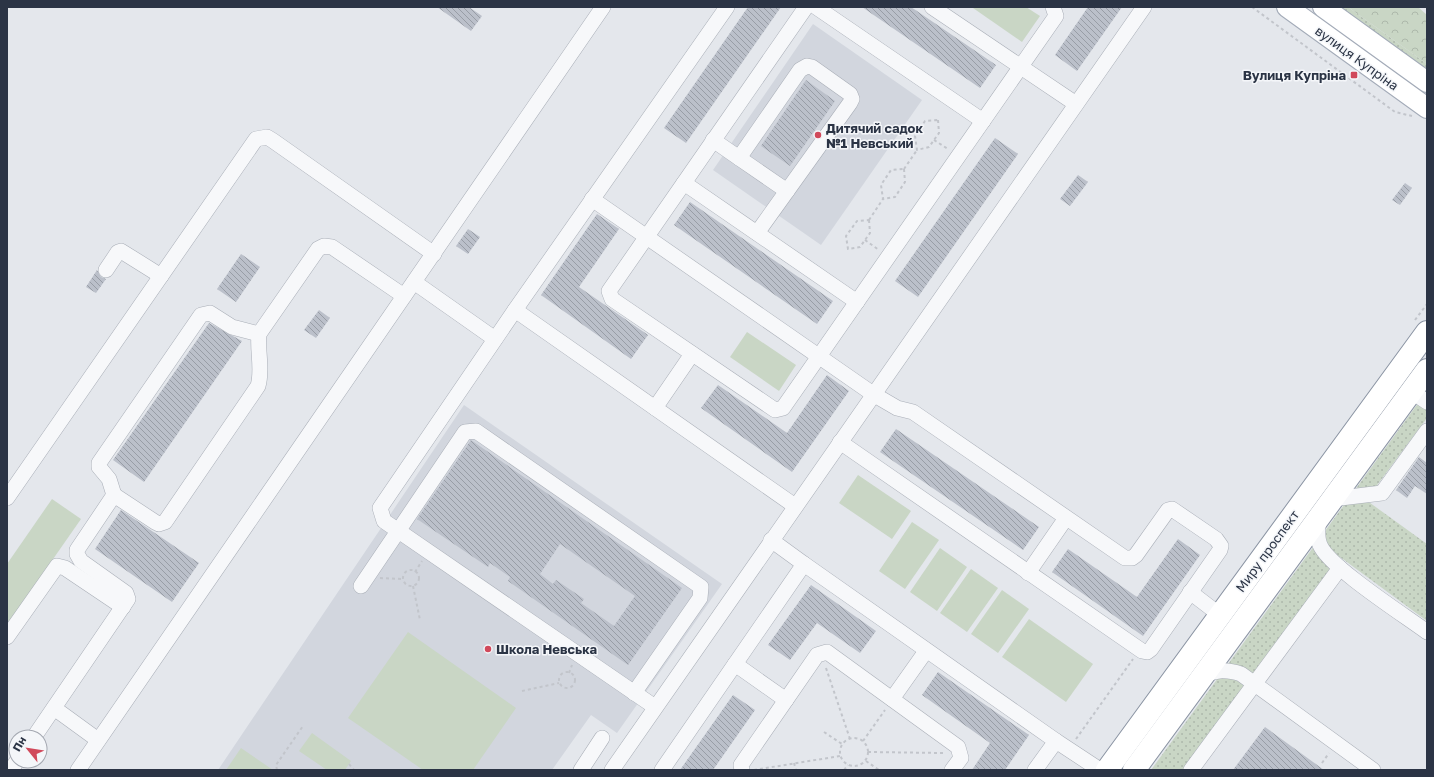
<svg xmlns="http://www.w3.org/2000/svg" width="1434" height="777" font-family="'Golos Text',sans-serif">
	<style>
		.built { fill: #d2d6de }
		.grass { fill: url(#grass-dots) }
		.forest { fill: url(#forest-crowns) }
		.park { fill: #c9d6c5 }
		.building { fill: url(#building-back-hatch); fill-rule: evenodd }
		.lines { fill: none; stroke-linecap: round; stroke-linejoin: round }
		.minor-casing { stroke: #a9aeb7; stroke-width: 16 }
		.major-casing { stroke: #a3abb8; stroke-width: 22 }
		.highway-casing { stroke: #8b94a3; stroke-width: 24 }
		.path { stroke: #c2c5cb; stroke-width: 2; stroke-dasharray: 3 3; stroke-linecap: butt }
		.minor { stroke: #f7f8fa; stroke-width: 15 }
		.major { stroke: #fff; stroke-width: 20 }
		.highway { stroke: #fff; stroke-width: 22 }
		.poi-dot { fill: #d1495b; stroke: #f4f6f9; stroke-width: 1.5 }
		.labels { text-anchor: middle; stroke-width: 3; stroke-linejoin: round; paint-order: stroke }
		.street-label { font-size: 13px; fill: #2b3445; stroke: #f4f6f9 }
		.poi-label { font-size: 13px; font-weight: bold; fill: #2b3445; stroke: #f4f6f9; text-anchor: start }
	</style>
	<defs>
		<pattern id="grass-dots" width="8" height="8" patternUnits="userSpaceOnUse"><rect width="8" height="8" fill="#c9d6c5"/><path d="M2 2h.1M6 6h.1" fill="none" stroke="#adb8ab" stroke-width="1.8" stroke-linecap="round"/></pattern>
		<pattern id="forest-crowns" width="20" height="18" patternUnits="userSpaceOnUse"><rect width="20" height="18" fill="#c9d6c5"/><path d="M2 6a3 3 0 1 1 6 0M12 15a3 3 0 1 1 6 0" fill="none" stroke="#adb8ab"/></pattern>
		<pattern id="building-back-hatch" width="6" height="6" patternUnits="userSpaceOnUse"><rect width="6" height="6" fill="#bbc0ca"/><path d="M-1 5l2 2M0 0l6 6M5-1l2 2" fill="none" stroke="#989da6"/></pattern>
	</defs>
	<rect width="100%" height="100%" fill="#e4e7ec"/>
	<g class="built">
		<path d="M 813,24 L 922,100 L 821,245 L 713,170 Z"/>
		<path d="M 464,405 L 722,584 L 617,733 L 591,715 L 552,770 L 218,770 Z"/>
	</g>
	<g class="grass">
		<path d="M 1335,7 L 1348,7 L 1427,64 L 1427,73 Z"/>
		<path d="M 1427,391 L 1427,418 L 1366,500 L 1427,544 L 1427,621 L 1340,557 L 1183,770 L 1151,770 Z"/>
	</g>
	<path class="forest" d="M 1348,7 L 1418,7 L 1427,15 L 1427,64 Z"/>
	<g class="park">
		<path d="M 974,7 L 1026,7 L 1040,16 L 1022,42 L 973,8 Z"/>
		<path d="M 747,332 L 796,365 L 779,391 L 730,357 Z"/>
		<path d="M 858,475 L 911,511 L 892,539 L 839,503 Z"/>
		<path d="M 52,499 L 81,519 L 7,625 L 7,564 Z"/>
		<path d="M 912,522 L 939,540 L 905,589 L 879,571 Z"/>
		<path d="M 940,548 L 967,567 L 937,611 L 910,592 Z"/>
		<path d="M 971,569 L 998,588 L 967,632 L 940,613 Z"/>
		<path d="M 1002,590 L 1029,609 L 998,653 L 971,634 Z"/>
		<path d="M 1029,619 L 1093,664 L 1066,702 L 1002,657 Z"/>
		<path d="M 408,632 L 516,708 L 473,770 L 423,770 L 348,718 Z"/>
		<path d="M 312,733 L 351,761 L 345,770 L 327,770 L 299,751 Z"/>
		<path d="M 241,748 L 273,770 L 226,770 Z"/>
	</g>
	<g class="building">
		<path d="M 437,7 L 469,7 L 482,16 L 471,31 Z"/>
		<path d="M 748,7 L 781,7 L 686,143 L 664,128 Z"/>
		<path d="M 862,7 L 911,7 L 996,65 L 980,88 Z"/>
		<path d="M 1088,7 L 1122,7 L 1077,71 L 1055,55 Z"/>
		<path d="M 806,80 L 835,101 L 790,166 L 761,146 Z"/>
		<path d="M 995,138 L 1018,154 L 918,297 L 895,281 Z"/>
		<path d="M 1078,175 L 1088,182 L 1070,206 L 1060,199 Z"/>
		<path d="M 1405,183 L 1412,188 L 1400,205 L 1392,200 Z"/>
		<path d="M 690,202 L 833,301 L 817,324 L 674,225 Z"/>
		<path d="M 597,214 L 619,229 L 579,287 L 648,335 L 631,359 L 541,295 Z"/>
		<path d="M 468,229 L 480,237 L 468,254 L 456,246 Z"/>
		<path d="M 241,254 L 260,267 L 236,302 L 217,289 Z"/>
		<path d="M 97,270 L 101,277 L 106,279 L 96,293 L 86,287 Z"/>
		<path d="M 319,310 L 330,318 L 316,338 L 304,330 Z"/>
		<path d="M 209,323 L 242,341 L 144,482 L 113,460 Z"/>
		<path d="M 827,375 L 849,391 L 792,472 L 701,408 L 718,385 L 787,433 Z"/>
		<path d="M 896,429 L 1039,527 L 1023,550 L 880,452 Z"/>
		<path d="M 471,440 L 682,588 L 628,665 L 508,581 L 510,577 L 490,563 L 488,567 L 417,519 ZM 560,544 L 635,596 L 614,626 L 581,603 L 584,599 L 556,580 L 553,584 L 540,574 Z"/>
		<path d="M 1419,457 L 1427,463 L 1427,494 L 1415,486 L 1407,498 L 1396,490 Z"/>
		<path d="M 121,510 L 199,563 L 172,602 L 95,549 Z"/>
		<path d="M 1178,539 L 1200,555 L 1143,636 L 1052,572 L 1068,549 L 1137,597 Z"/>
		<path d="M 811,585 L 876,631 L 860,653 L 817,623 L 790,660 L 768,645 Z"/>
		<path d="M 938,672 L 1029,735 L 1005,770 L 972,770 L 990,743 L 922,695 Z"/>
		<path d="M 733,695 L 755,710 L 713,770 L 680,770 Z"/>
		<path d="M 1265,727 L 1324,770 L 1233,770 Z"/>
	</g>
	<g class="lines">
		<g class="minor-casing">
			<g id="minor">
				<path d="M 806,7 L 609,291 L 612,299 L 775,410 L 783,408 L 1056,16 L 1053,7"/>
				<path d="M 816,7 L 983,121"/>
				<path d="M 932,7 L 1076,104"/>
				<path d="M 713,140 L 739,158 L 800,70 L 807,66 L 812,67 L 850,94 L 852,99 L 850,103 L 757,233"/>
				<path d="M 739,158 L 787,191"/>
				<path d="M 684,183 L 857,302"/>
				<path d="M 592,199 L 873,394 L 897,408 L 913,412 L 1125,558 L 1132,558 L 1136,555 L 1168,510 L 1172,509 L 1216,539 L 1221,546 L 1220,550 L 1151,649 L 1147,652 L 1142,651 L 840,442"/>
				<path d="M 106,270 L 118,252 L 121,251 L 161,276"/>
				<path d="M 414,282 L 495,339"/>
				<path d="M 515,310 L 795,506"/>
				<path d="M 1411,391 L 1427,402"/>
				<path d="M 655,408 L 692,354"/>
				<path d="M 114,495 L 109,479 L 99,467 L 99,463 L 201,315 L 210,313 L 232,327 L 259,334"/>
				<path d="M 7,498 L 256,139 L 267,137 L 272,140 L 434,254"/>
				<path d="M 1332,499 L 1382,493 L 1427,431"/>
				<path d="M 1319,517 C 1318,526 1316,536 1320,545 C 1329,567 1404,615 1427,632"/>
				<path d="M 771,540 L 804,564"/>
				<path d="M 1028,573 L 1066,518"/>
				<path d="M 361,586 L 465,432 L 476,431 L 701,587 L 700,598 L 634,693"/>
				<path d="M 1190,592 L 1220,615"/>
				<path d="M 7,637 L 57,566 L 65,568 L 123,607"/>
				<path d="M 735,664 L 786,700"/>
				<path d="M 1203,676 C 1217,670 1226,669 1241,674 L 1373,770"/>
				<path d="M 892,699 L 926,651"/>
				<path d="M 655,707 L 384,521 L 380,508 L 515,310 L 727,7"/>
				<path d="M 54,708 L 98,740"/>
				<path d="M 34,737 L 128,599 L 126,593 L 81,561 L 77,554 L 77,550 L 114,495 L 155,522 L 159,524 L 165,522 L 258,386 C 263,369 257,352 259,334 L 318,249 L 324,246 L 332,247 L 404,296"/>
				<path d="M 1056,741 L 1100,770"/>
				<path d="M 11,770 L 17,761"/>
				<path d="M 78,770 L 603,7"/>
				<path d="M 581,770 L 602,738"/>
				<path d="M 612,770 L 1144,7"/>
				<path d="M 662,770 L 804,564 L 1056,741 L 1035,770"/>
				<path d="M 742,770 L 741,765 L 817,655 L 827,652 L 958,747 L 961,758 L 952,770"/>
				<path d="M 1191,770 L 1340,568"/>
			</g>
		</g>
		<g class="major-casing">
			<g id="major">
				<path d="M 1287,7 L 1427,108"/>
				<path d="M 1323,7 L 1427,82"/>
			</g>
		</g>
		<g class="highway-casing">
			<g id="highway">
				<path d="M 1107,770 L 1427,332"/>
				<path d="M 1134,770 L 1427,370"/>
			</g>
		</g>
		<g class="path">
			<path d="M 1252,7 L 1395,112 L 1412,116"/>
			<path d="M 938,120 L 939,133 L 929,147 L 917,150 L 915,136 L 925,121 Z"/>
			<path d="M 934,140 L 948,149"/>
			<path d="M 904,169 L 905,182 L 895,197 L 883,199 L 881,185 L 891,170 Z"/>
			<path d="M 904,169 L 917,150"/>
			<path d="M 869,220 L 870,233 L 860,247 L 848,249 L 846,236 L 857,221 Z"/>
			<path d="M 869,220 L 883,199"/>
			<path d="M 865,240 L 879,250"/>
			<path d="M 1415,320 L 1427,304"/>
			<circle cx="411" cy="578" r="8"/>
			<path d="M 415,572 L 422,561"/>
			<path d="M 380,578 L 403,579"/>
			<path d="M 413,586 L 420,620"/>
			<path d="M 826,668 L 850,739"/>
			<circle cx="567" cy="680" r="8"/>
			<path d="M 569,673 L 572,665"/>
			<path d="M 522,691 L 559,683"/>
			<path d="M 824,732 L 842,744"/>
			<circle cx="854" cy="752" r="14"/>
			<path d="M 1076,739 L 1133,659"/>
			<path d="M 863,741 L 885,710"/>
			<path d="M 868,752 L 943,753"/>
			<path d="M 866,761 L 879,770"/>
			<path d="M 794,763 L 796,770"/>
			<path d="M 1322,763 L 1329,753"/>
			<path d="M 349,764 L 354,770"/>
			<path d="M 277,770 L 276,765 L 303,726"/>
			<path d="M 754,770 L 840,756"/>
			<path d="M 844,770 L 848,765"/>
		</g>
		<use href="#minor" class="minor"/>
		<use href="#major" class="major"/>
		<use href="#highway" class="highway"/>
	</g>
	<g class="poi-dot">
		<rect x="1350" y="71" width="8" height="8" rx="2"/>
		<circle cx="818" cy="135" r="4"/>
		<circle cx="488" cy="649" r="4"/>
	</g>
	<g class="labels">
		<g class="street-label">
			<text transform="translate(1357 58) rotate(36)" y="5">вулиця Купріна</text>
			<text transform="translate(1267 551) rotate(-54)" y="5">Миру проспект</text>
		</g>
		<g class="poi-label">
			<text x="1346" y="80" text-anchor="end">Вулиця Купріна</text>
			<text x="826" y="133">Дитячий садок<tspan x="826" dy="15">№1 Невський</tspan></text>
			<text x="496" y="654">Школа Невська</text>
		</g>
	</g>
	<rect width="1434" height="777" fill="none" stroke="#2b3445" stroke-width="16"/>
	<g transform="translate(28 749) rotate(300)"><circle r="19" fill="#f4f6f9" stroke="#a4a8b1"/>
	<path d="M0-3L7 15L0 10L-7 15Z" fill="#d1495b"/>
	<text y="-6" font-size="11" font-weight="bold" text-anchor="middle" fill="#2b3445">Пн</text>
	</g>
</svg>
